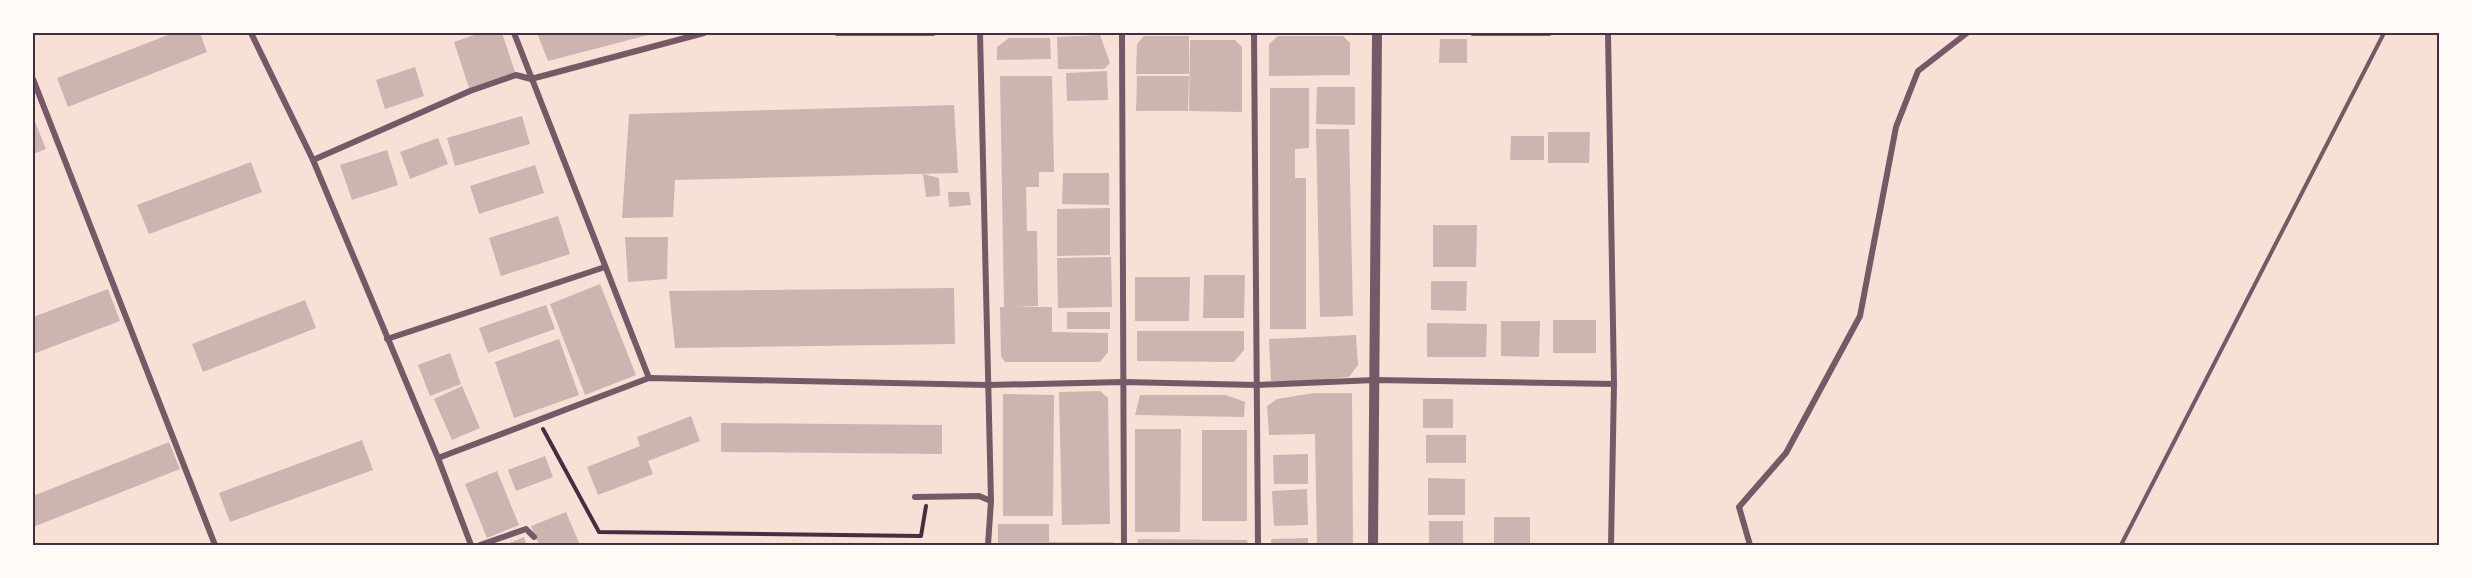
<svg xmlns="http://www.w3.org/2000/svg" width="2472" height="578" font-family="Raleway,sans-serif">
	<style>
		.building { fill: #ccb4b1 }
		.lines { fill: none; stroke-linecap: round; stroke-linejoin: round }
		.path { stroke: #4a2c40; stroke-width: 4 }
		.service { stroke: #755966; stroke-width: 4 }
		.minor { stroke: #755966; stroke-width: 6 }
		.tertiary { stroke: #755966; stroke-width: 10 }
		.neatline { fill: none; stroke: #4a2c40; stroke-width: 2 }
	</style>
	<rect width="100%" height="100%" fill="#f7e1d7"/>
	<g class="building">
		<path d="M 173,33 L 200,33 L 207,52 L 68,107 L 57,78 Z"/>
		<path d="M 480,33 L 502,33 L 516,75 L 470,91 L 454,42 Z"/>
		<path d="M 537,33 L 652,33 L 652,34 L 548,61 Z"/>
		<path d="M 1100,35 L 1110,63 L 1104,69 L 1058,69 L 1057,37 Z"/>
		<path d="M 1144,36 L 1189,36 L 1189,74 L 1136,74 L 1137,44 Z"/>
		<path d="M 1278,36 L 1343,36 L 1350,43 L 1350,75 L 1269,76 L 1269,44 Z"/>
		<path d="M 1009,38 L 1050,38 L 1051,59 L 997,60 L 997,47 Z"/>
		<path d="M 1440,39 L 1467,39 L 1467,63 L 1439,63 Z"/>
		<path d="M 1190,40 L 1235,40 L 1242,47 L 1242,112 L 1189,111 Z"/>
		<path d="M 415,67 L 424,96 L 385,109 L 376,80 Z"/>
		<path d="M 1107,71 L 1108,100 L 1067,101 L 1066,73 Z"/>
		<path d="M 1000,76 L 1052,76 L 1054,172 L 1039,172 L 1039,187 L 1026,187 L 1027,231 L 1037,231 L 1038,306 L 1013,307 L 1052,307 L 1052,332 L 1108,333 L 1108,352 L 1100,362 L 1005,362 L 1001,356 L 1000,307 L 1004,307 Z"/>
		<path d="M 1137,76 L 1189,76 L 1188,111 L 1136,111 Z"/>
		<path d="M 1317,87 L 1355,87 L 1355,125 L 1316,124 Z"/>
		<path d="M 1270,88 L 1309,88 L 1309,148 L 1295,149 L 1295,178 L 1306,178 L 1306,329 L 1270,329 Z"/>
		<path d="M 954,105 L 958,173 L 675,180 L 673,217 L 622,218 L 629,114 Z"/>
		<path d="M 522,116 L 530,144 L 455,166 L 447,138 Z"/>
		<path d="M 33,117 L 46,149 L 33,154 Z"/>
		<path d="M 1316,129 L 1349,129 L 1353,316 L 1320,317 Z"/>
		<path d="M 1548,132 L 1590,132 L 1589,163 L 1548,163 Z"/>
		<path d="M 1511,136 L 1544,136 L 1544,160 L 1510,160 Z"/>
		<path d="M 438,138 L 448,164 L 410,179 L 400,152 Z"/>
		<path d="M 387,150 L 398,185 L 352,200 L 340,165 Z"/>
		<path d="M 251,162 L 262,192 L 149,234 L 137,205 Z"/>
		<path d="M 535,165 L 544,193 L 479,214 L 470,186 Z"/>
		<path d="M 1063,173 L 1109,173 L 1109,205 L 1062,204 Z"/>
		<path d="M 923,174 L 939,178 L 940,196 L 926,197 Z"/>
		<path d="M 948,192 L 969,192 L 971,205 L 949,207 Z"/>
		<path d="M 1110,208 L 1110,255 L 1057,256 L 1057,209 Z"/>
		<path d="M 558,216 L 570,254 L 501,276 L 489,238 Z"/>
		<path d="M 1433,225 L 1477,225 L 1476,267 L 1433,267 Z"/>
		<path d="M 625,237 L 668,237 L 667,279 L 628,282 Z"/>
		<path d="M 1111,257 L 1112,307 L 1058,308 L 1057,258 Z"/>
		<path d="M 1204,275 L 1245,275 L 1244,318 L 1203,318 Z"/>
		<path d="M 1135,277 L 1190,277 L 1189,321 L 1135,321 Z"/>
		<path d="M 1431,281 L 1467,281 L 1466,311 L 1431,310 Z"/>
		<path d="M 600,284 L 636,375 L 585,395 L 550,304 Z"/>
		<path d="M 954,288 L 955,344 L 675,348 L 669,291 Z"/>
		<path d="M 108,289 L 120,321 L 33,354 L 33,317 Z"/>
		<path d="M 305,300 L 316,328 L 203,372 L 192,344 Z"/>
		<path d="M 546,305 L 555,329 L 488,353 L 479,328 Z"/>
		<rect x="1067" y="312" width="43" height="17"/>
		<rect x="1553" y="320" width="43" height="33"/>
		<path d="M 1501,321 L 1540,321 L 1539,357 L 1501,356 Z"/>
		<path d="M 1427,323 L 1487,324 L 1486,357 L 1427,357 Z"/>
		<path d="M 1137,331 L 1244,331 L 1244,350 L 1234,362 L 1137,361 Z"/>
		<path d="M 1356,335 L 1358,365 L 1349,377 L 1308,381 L 1271,381 L 1269,339 Z"/>
		<path d="M 559,339 L 579,395 L 514,418 L 495,362 Z"/>
		<path d="M 450,353 L 461,384 L 430,396 L 418,365 Z"/>
		<path d="M 462,386 L 480,428 L 452,440 L 434,399 Z"/>
		<path d="M 1100,391 L 1108,398 L 1110,524 L 1062,525 L 1059,392 Z"/>
		<path d="M 1314,393 L 1352,393 L 1353,545 L 1317,545 L 1315,434 L 1269,435 L 1267,406 L 1277,399 Z"/>
		<path d="M 1003,394 L 1054,395 L 1053,516 L 1003,516 Z"/>
		<path d="M 1140,395 L 1226,395 L 1245,402 L 1244,417 L 1135,415 Z"/>
		<rect x="1423" y="399" width="30" height="29"/>
		<path d="M 691,416 L 700,441 L 648,461 L 653,474 L 598,495 L 587,467 L 640,446 L 637,437 Z"/>
		<path d="M 721,423 L 942,425 L 942,454 L 721,452 Z"/>
		<path d="M 1135,429 L 1181,429 L 1180,532 L 1135,532 Z"/>
		<rect x="1202" y="430" width="45" height="91"/>
		<rect x="1426" y="435" width="40" height="28"/>
		<path d="M 362,440 L 373,470 L 230,522 L 219,493 Z"/>
		<path d="M 169,442 L 180,469 L 33,527 L 33,496 Z"/>
		<path d="M 1308,454 L 1308,484 L 1274,484 L 1273,455 Z"/>
		<path d="M 545,456 L 553,477 L 516,491 L 508,470 Z"/>
		<path d="M 497,471 L 519,525 L 487,538 L 465,484 Z"/>
		<path d="M 1428,478 L 1465,479 L 1465,515 L 1428,515 Z"/>
		<path d="M 1307,489 L 1308,525 L 1274,526 L 1272,491 Z"/>
		<path d="M 566,512 L 580,545 L 539,545 L 531,526 Z"/>
		<rect x="1494" y="517" width="36" height="28"/>
		<path d="M 1429,521 L 1463,521 L 1463,545 L 1429,544 Z"/>
		<path d="M 998,524 L 1049,524 L 1049,542 L 1113,542 L 1113,545 L 998,545 Z"/>
		<path d="M 524,537 L 527,545 L 505,545 Z"/>
		<path d="M 1308,538 L 1308,545 L 1271,545 L 1271,539 Z"/>
		<path d="M 1138,539 L 1247,540 L 1248,545 L 1137,545 Z"/>
	</g>
	<g class="lines">
		<path class="path" d="M 543,429 L 599,532 L 921,536 L 926,506"/>
		<path class="service" d="M 2121,545 L 2384,33"/>
		<g class="minor">
			<path d="M 251,33 L 313,160 L 438,458 L 471,545"/>
			<path d="M 514,33 L 649,378"/>
			<path d="M 837,33 L 933,33"/>
			<path d="M 980,33 L 991,501 L 988,545"/>
			<path d="M 1122,33 L 1124,545"/>
			<path d="M 1254,33 L 1258,545"/>
			<path d="M 1473,33 L 1549,33"/>
			<path d="M 1608,33 L 1614,384 L 1611,545"/>
			<path d="M 33,79 L 215,545"/>
			<path d="M 313,160 L 470,91 L 516,75 L 531,79 L 704,33"/>
			<path d="M 387,339 L 605,267"/>
			<path d="M 438,458 L 649,378 L 988,385 L 1123,382 L 1257,385 L 1375,380 L 1614,384"/>
			<path d="M 915,497 L 979,496 L 991,501"/>
			<path d="M 480,545 L 526,529 L 534,537"/>
			<path d="M 1750,545 L 1739,507 L 1786,453 L 1860,316 L 1896,127 L 1918,71 L 1967,33"/>
		</g>
		<path class="tertiary" d="M 1373,545 L 1377,33"/>
	</g>
	<rect width="2472" height="578" fill="none" stroke="#fffaf5" stroke-width="69"/>
	<rect x="34" y="34" width="2404" height="510" class="neatline"/>
</svg>
